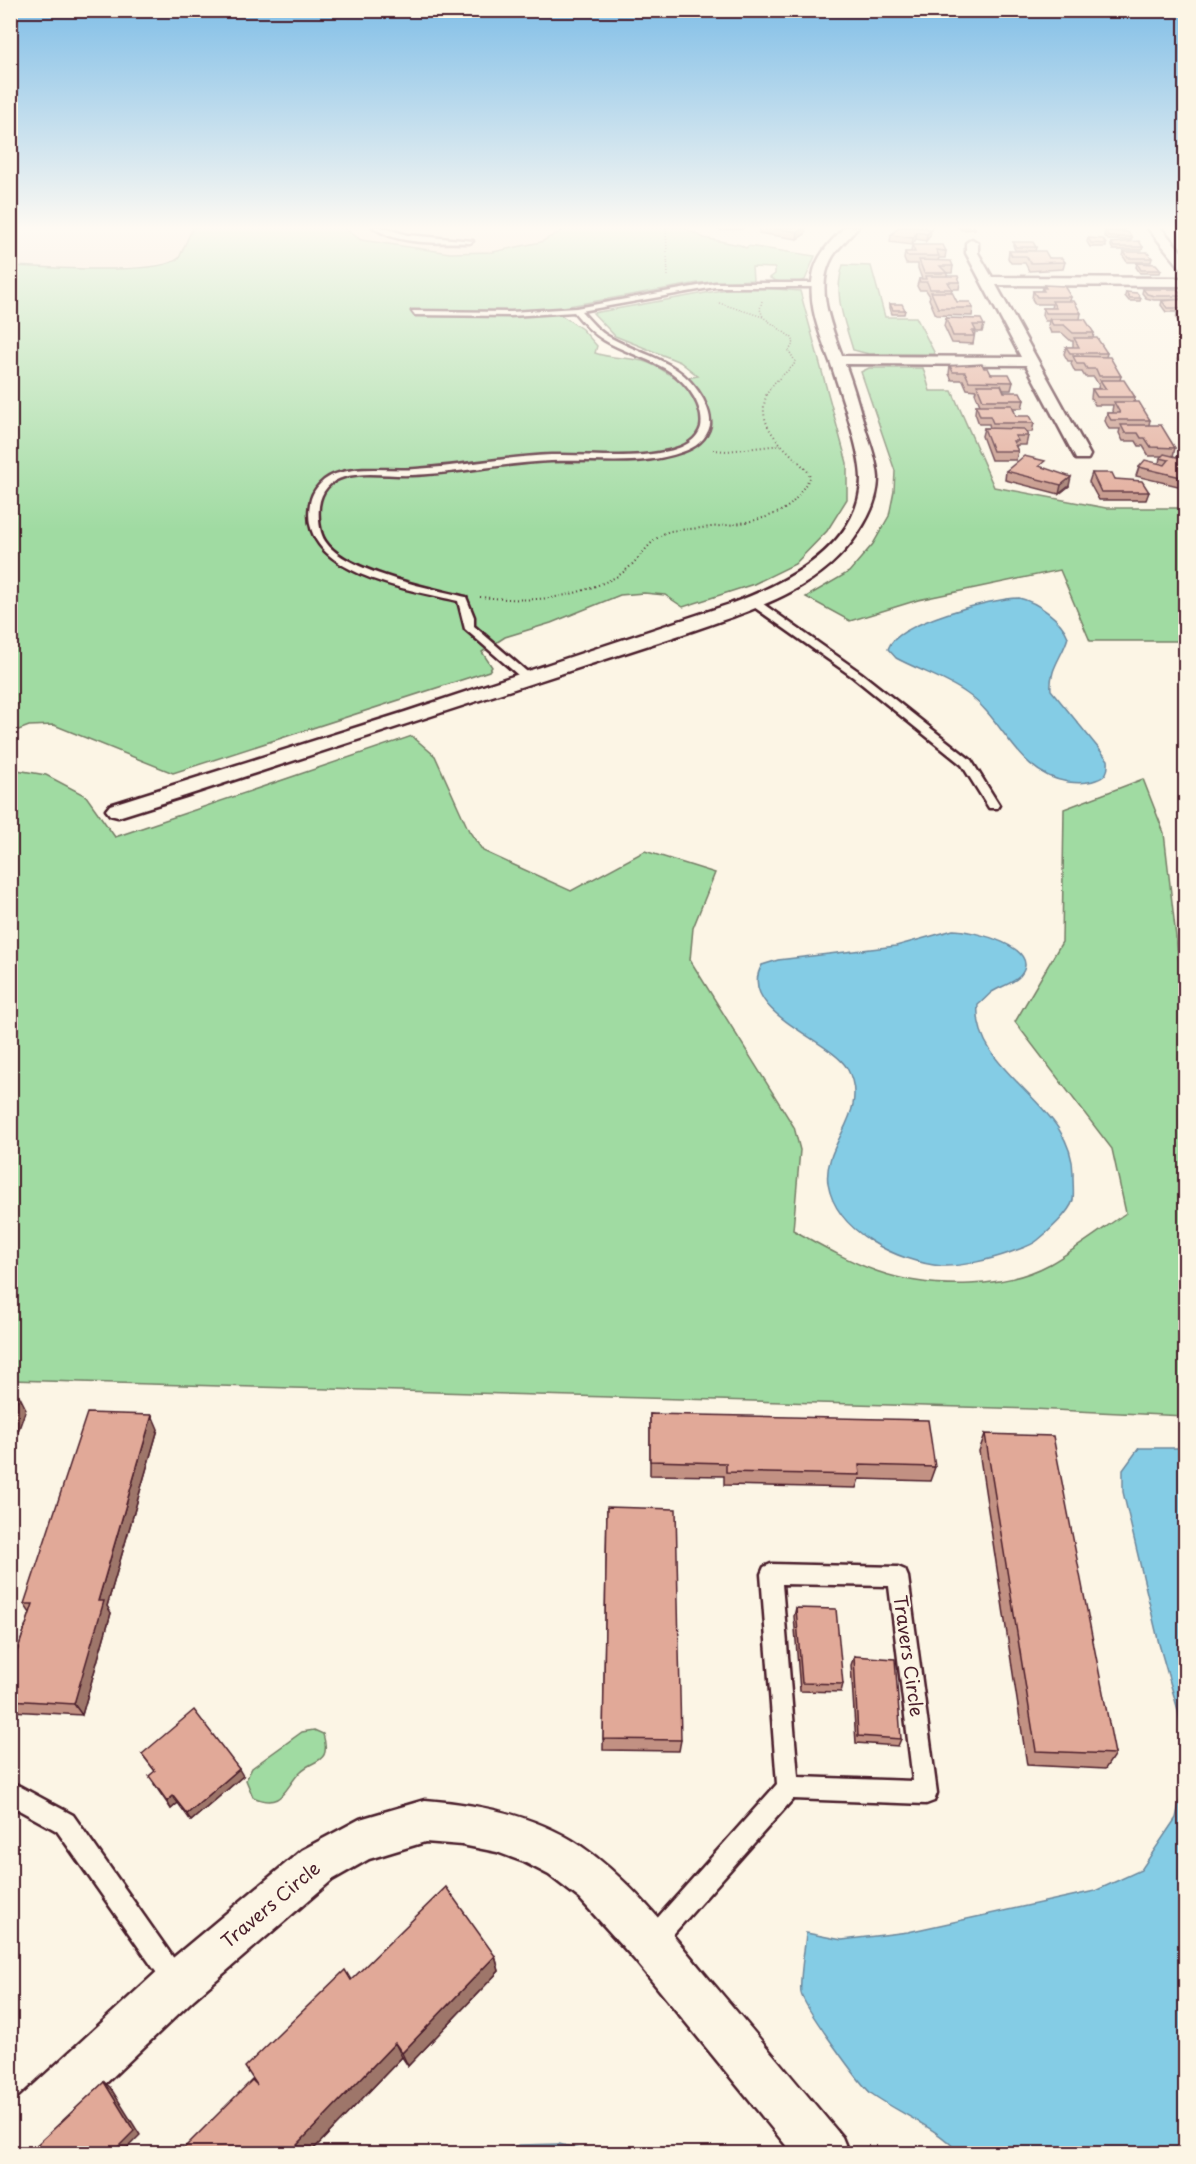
<svg xmlns="http://www.w3.org/2000/svg" width="1196" height="2164" font-family="'Playpen Sans',sans-serif">
	<style>
		.built { fill: #f4dece }
		.green { fill: #a0dba2; stroke: #757d66; stroke-width: 1.5 }
		.water { fill: #84cce5; stroke: #6d879b; stroke-width: 1.5 }
		.lines { fill: none; stroke-linecap: round; stroke-linejoin: round }
		.lane-casing { stroke: #4a1f2b; stroke-width: 5 }
		.street-casing { stroke: #4a1f2b; stroke-width: 5 }
		.path-far1 { stroke: #4a1f2b; stroke-width: 1.5; stroke-dasharray: 1 2; stroke-linecap: butt }
		.path { stroke: #4a1f2b; stroke-width: 2; stroke-dasharray: 1 3; stroke-linecap: butt }
		.lane { fill: #fcf5e5; fill-rule: evenodd }
		.street { fill: #fcf5e5; fill-rule: evenodd }
		.wall { fill: #c29183; stroke: #4a1f2b; stroke-width: 1.5 }
		.shaded-wall { fill: #9e766a; stroke: #4a1f2b; stroke-width: 1.5 }
		.building { fill: #e1a998; stroke: #4a1f2b; stroke-width: 1.5 }
		.labels { text-anchor: middle; stroke-width: 4.5; stroke-linejoin: round; paint-order: stroke }
		.near-street-label { font-size: 18px; fill: #4a1f2b; stroke: #fcf5e5 }
	</style>
	<rect width="100%" height="100%" fill="#fcf5e5"/>
	<filter id="ink" filterUnits="userSpaceOnUse"><feTurbulence type="fractalNoise" baseFrequency=".0167" numOctaves="2"/><feDisplacementMap in="SourceGraphic" scale="12" xChannelSelector="R" yChannelSelector="G"/><feConvolveMatrix kernelMatrix="1 2 1 2 8 2 1 2 1" color-interpolation-filters="sRGB"/></filter>
	<g filter="url(#ink)">
		<g class="built">
			<path d="M 11,227 L 193,227 L 179,258 L 175,261 L 147,266 L 106,269 L 11,266 Z"/>
			<path d="M 343,227 L 569,227 L 541,242 L 493,252 L 450,253 L 361,240 Z"/>
		</g>
		<g class="green">
			<path d="M 193,227 L 343,227 L 361,240 L 450,253 L 493,252 L 541,242 L 569,227 L 683,227 L 704,238 L 740,245 L 746,248 L 748,246 L 815,256 L 805,280 C 794,285 781,284 770,278 L 775,274 L 775,268 L 752,267 L 753,280 L 698,283 L 552,309 L 582,329 L 597,346 L 595,353 C 611,359 629,357 646,362 C 669,370 669,382 698,376 L 680,362 L 615,336 L 593,313 L 728,289 L 764,288 L 800,291 L 847,463 L 847,499 L 827,531 L 795,564 L 754,584 L 683,607 L 665,595 L 644,593 L 620,595 L 551,623 L 505,637 L 482,652 L 492,667 L 489,671 L 173,773 L 54,725 L 29,726 L 11,733 L 11,266 C 42,267 158,276 179,258 Z"/>
			<path d="M 843,265 L 871,266 L 885,317 L 916,317 L 935,354 L 869,354 L 853,350 C 844,319 833,296 843,265 Z"/>
			<path d="M 923,368 L 930,391 L 952,391 L 994,487 L 1106,508 L 1185,508 L 1185,641 L 1090,641 L 1060,570 L 918,600 L 850,621 L 806,597 L 849,572 L 873,544 L 889,516 L 894,491 L 895,471 L 861,372 L 869,368 Z"/>
			<path d="M 412,736 L 435,756 L 469,831 L 483,851 L 571,891 L 645,851 L 715,873 L 693,928 L 690,960 L 794,1127 L 800,1150 L 793,1230 C 856,1265 895,1287 970,1284 C 996,1283 1026,1277 1050,1264 C 1076,1249 1101,1230 1126,1213 L 1112,1149 L 1015,1022 L 1062,942 L 1064,809 L 1143,779 L 1164,833 L 1185,1015 L 1185,1416 L 1032,1409 L 11,1380 L 11,769 L 46,775 L 86,796 L 115,837 Z"/>
			<path d="M 314,1730 L 323,1734 C 332,1765 314,1758 300,1772 C 284,1789 282,1810 253,1797 L 246,1780 L 252,1768 L 302,1732 Z"/>
		</g>
		<g class="water">
			<path d="M 1019,598 C 1037,602 1062,620 1068,637 C 1063,656 1049,668 1051,690 L 1108,760 C 1109,771 1106,777 1096,780 C 1088,783 1076,783 1068,782 C 1016,774 1005,719 966,693 C 945,678 918,670 896,658 L 888,649 C 896,623 993,598 1019,598 Z"/>
			<path d="M 953,930 C 970,930 1045,947 1020,976 C 1014,983 1000,987 992,992 C 987,996 983,1001 978,1005 C 972,1075 1076,1103 1073,1177 C 1073,1184 1074,1193 1073,1200 C 1070,1212 1048,1232 1038,1240 C 1030,1247 1018,1249 1009,1253 C 992,1259 960,1267 942,1266 C 898,1262 836,1232 828,1184 C 822,1142 872,1114 847,1068 C 830,1039 735,1011 762,965 L 778,960 L 896,946 Z"/>
			<path d="M 1139,1448 L 1185,1448 L 1185,1758 L 1178,1710 L 1159,1644 L 1123,1492 L 1123,1470 Z"/>
			<path d="M 1185,1777 L 1185,2153 L 959,2153 C 937,2127 900,2114 872,2094 C 861,2086 803,2005 801,1993 C 799,1980 805,1948 806,1933 L 842,1940 L 908,1932 L 1095,1891 L 1141,1870 L 1176,1818 Z"/>
			<path d="M 559,2144 L 597,2153 L 488,2153 L 520,2145 Z"/>
		</g>
		<g class="lines">
			<g class="lane-casing">
				<g id="lane">
					<path d="M 373,227 L 381,227 L 407,235 L 473,241 L 470,243 C 440,242 398,246 373,227 Z"/>
					<path d="M 715,283 L 818,283 L 821,285 L 818,287 L 715,287 L 581,311 C 590,321 599,332 611,338 C 648,358 681,360 703,399 C 707,407 711,416 710,425 C 707,439 695,448 682,452 C 641,467 594,459 551,461 C 505,463 459,473 412,475 C 390,476 366,471 344,477 C 330,481 321,491 319,506 C 318,516 319,532 325,541 C 345,572 430,588 466,597 L 474,617 L 474,626 L 533,677 L 533,681 L 525,681 L 465,629 L 458,601 C 409,589 298,574 310,504 C 312,489 324,477 339,473 C 364,466 390,471 416,469 C 461,466 506,457 551,455 C 590,454 631,460 669,451 C 682,448 697,441 701,427 C 703,417 699,406 694,397 C 674,362 636,359 604,340 C 592,333 583,323 574,312 L 511,316 L 415,315 L 412,311 L 511,312 L 576,308 Z"/>
					<path d="M 751,601 L 759,601 L 861,673 L 971,760 L 999,805 L 997,808 L 989,808 L 962,765 L 853,677 L 751,605 Z"/>
					<path d="M 771,1564 L 898,1567 L 905,1570 L 908,1577 L 937,1793 L 934,1801 L 926,1804 L 793,1799 L 660,1949 L 652,1953 L 644,1949 L 640,1941 L 644,1933 L 777,1784 L 761,1574 L 764,1567 ZM 782,1584 L 889,1586 L 913,1781 L 798,1777 Z"/>
					<path d="M 10,1781 L 73,1815 L 184,1973 L 188,1981 L 184,1989 L 176,1993 L 168,1989 L 57,1831 L 10,1805 Z"/>
				</g>
			</g>
			<g class="street-casing">
				<g id="street">
					<path d="M 845,227 L 858,227 C 850,237 840,245 833,256 C 814,287 831,325 842,356 L 1021,357 L 966,253 L 966,243 L 972,239 L 978,243 L 978,253 L 992,277 L 1186,278 L 1186,286 L 996,285 L 1090,455 L 1088,459 L 1076,459 L 1074,455 L 1026,365 L 845,364 C 854,387 860,411 867,434 C 872,449 877,463 878,478 C 878,498 869,517 858,533 C 820,591 751,610 689,632 L 185,796 L 118,817 L 110,815 L 106,810 L 110,805 L 405,712 L 730,604 C 784,584 860,547 861,479 C 861,451 840,392 831,364 C 821,337 807,305 813,276 C 816,256 831,241 845,227 Z"/>
					<path d="M 1147,227 L 1160,227 L 1186,257 L 1186,269 L 1181,268 Z"/>
					<path d="M 425,1800 C 479,1804 535,1815 581,1846 C 629,1879 667,1928 704,1973 C 750,2027 796,2082 842,2137 L 849,2154 L 793,2154 L 634,1959 L 580,1899 L 549,1875 L 524,1862 L 497,1852 L 462,1845 L 425,1842 L 369,1859 L 332,1880 L 194,1999 L 32,2154 L 10,2154 L 10,2107 L 162,1967 L 302,1850 L 360,1819 Z"/>
				</g>
			</g>
			<g class="path-far1">
				<path d="M 666,227 L 668,277"/>
				<path d="M 762,301 L 760,309 L 763,317"/>
				<path d="M 719,303 L 763,317 L 792,338 L 794,342 L 789,351 L 795,361 L 794,365 L 774,383 L 766,395"/>
			</g>
			<g class="path">
				<path d="M 713,450 L 727,451 L 781,445"/>
				<path d="M 480,597 C 525,601 555,602 598,585 C 608,581 618,577 626,570 C 642,557 650,538 670,531 C 702,527 767,526 791,504 C 798,497 804,486 810,478 L 809,473 C 789,449 753,429 767,394"/>
			</g>
			<use href="#lane" class="lane"/>
			<use href="#street" class="street"/>
		</g>
		<g class="wall">
			<path d="M 714,227 L 742,227 L 742,229 L 720,230 Z"/>
			<path d="M 759,227 L 806,227 L 805,234 L 797,239 L 759,233 Z"/>
			<path d="M 959,227 L 975,227 L 975,229 L 961,230 Z"/>
			<path d="M 1100,227 L 1126,227 L 1125,230 Z"/>
			<path d="M 931,229 L 930,236 L 926,241 L 916,239 L 912,245 L 890,242 L 891,235 Z"/>
			<path d="M 1105,231 L 1132,237 L 1131,240 L 1108,240 L 1104,235 Z"/>
			<path d="M 1088,238 L 1106,244 L 1106,247 L 1090,247 L 1087,242 Z"/>
			<path d="M 1013,242 L 1036,247 L 1035,251 L 1015,250 L 1013,245 Z"/>
			<path d="M 1111,243 L 1143,247 L 1142,250 L 1113,250 L 1111,246 Z"/>
			<path d="M 912,245 L 946,251 L 945,258 L 939,258 L 938,260 L 953,266 L 952,273 L 947,273 L 947,276 L 960,282 L 959,289 L 952,289 L 951,292 L 957,302 L 973,308 L 972,316 L 936,315 L 929,299 L 930,296 L 926,290 L 919,290 L 917,286 L 919,279 L 922,279 L 918,268 L 918,264 L 906,264 L 904,259 L 905,252 L 911,252 Z"/>
			<path d="M 1009,251 L 1049,258 L 1065,262 L 1063,269 L 1029,271 L 1025,263 L 1011,263 L 1008,258 Z"/>
			<path d="M 1124,252 L 1152,258 L 1151,262 L 1127,262 L 1123,256 Z"/>
			<path d="M 1137,263 L 1161,270 L 1160,273 L 1140,273 L 1136,267 Z"/>
			<path d="M 1044,285 L 1071,297 L 1070,301 L 1081,313 L 1080,319 L 1094,333 L 1093,338 L 1107,353 L 1106,357 L 1121,376 L 1120,380 L 1135,397 L 1134,402 L 1150,420 L 1149,425 L 1175,448 L 1173,456 L 1185,459 L 1185,483 L 1182,487 L 1136,476 L 1139,467 L 1159,463 L 1160,458 L 1162,456 L 1149,456 L 1143,446 L 1139,446 L 1136,441 L 1123,441 L 1119,433 L 1120,429 L 1109,429 L 1105,421 L 1107,413 L 1113,413 L 1112,411 L 1113,405 L 1095,405 L 1091,398 L 1092,389 L 1099,389 L 1098,388 L 1099,384 L 1098,384 L 1094,377 L 1085,377 L 1082,372 L 1075,372 L 1071,364 L 1072,361 L 1068,361 L 1064,354 L 1066,347 L 1073,347 L 1073,341 L 1071,341 L 1062,333 L 1051,333 L 1048,326 L 1049,321 L 1045,321 L 1042,315 L 1043,308 L 1051,308 L 1052,304 L 1035,304 L 1032,299 L 1033,291 L 1041,291 L 1042,288 L 1044,288 Z"/>
			<path d="M 1143,289 L 1182,296 L 1181,299 L 1185,300 L 1185,312 L 1166,312 L 1161,305 L 1162,301 L 1178,300 L 1154,300 L 1146,298 L 1142,293 Z"/>
			<path d="M 1126,292 L 1141,298 L 1140,301 L 1129,301 L 1125,296 Z"/>
			<path d="M 890,304 L 905,310 L 904,314 L 892,314 L 890,308 Z"/>
			<path d="M 1177,314 L 1185,314 L 1185,325 L 1181,325 L 1176,318 Z"/>
			<path d="M 946,318 L 984,325 L 982,332 L 975,332 L 973,344 L 952,343 L 944,326 Z"/>
			<path d="M 1183,327 L 1185,327 L 1185,336 L 1182,330 Z"/>
			<path d="M 1178,356 L 1185,356 L 1185,368 L 1185,365 L 1180,365 L 1177,360 Z"/>
			<path d="M 950,366 L 984,368 L 991,374 L 1013,382 L 1011,390 L 1003,390 L 1004,392 L 1024,400 L 1022,408 L 1013,408 L 1016,416 L 1034,423 L 1032,432 L 1026,432 L 1028,436 L 1026,445 L 1017,445 L 1016,448 L 1018,451 L 1016,460 L 991,460 L 982,436 L 984,428 L 990,428 L 989,424 L 979,424 L 975,413 L 976,405 L 980,405 L 975,393 L 976,390 L 967,389 L 963,380 L 952,380 L 949,374 Z"/>
			<path d="M 1181,380 L 1185,380 L 1185,391 L 1180,384 Z"/>
			<path d="M 1043,468 L 1069,486 L 1059,494 L 1005,480 L 1006,471 Z"/>
			<path d="M 1092,473 L 1115,479 L 1149,492 L 1146,500 L 1099,500 L 1089,482 Z"/>
			<path d="M 650,1414 L 935,1467 L 930,1481 L 859,1479 L 856,1488 L 724,1485 L 724,1476 L 650,1475 Z"/>
			<path d="M 158,1429 L 107,1606 L 111,1613 L 82,1715 L 11,1711 L 10,1673 L 30,1613 L 24,1604 Z"/>
			<path d="M 985,1434 L 1115,1754 L 1105,1769 L 1027,1765 L 979,1451 Z"/>
			<path d="M 607,1507 L 681,1740 L 679,1751 L 603,1750 Z"/>
			<path d="M 796,1608 L 843,1684 L 841,1692 L 800,1691 L 794,1616 Z"/>
			<path d="M 854,1656 L 901,1739 L 898,1746 L 856,1743 L 851,1665 Z"/>
			<path d="M 142,1754 L 243,1776 L 191,1821 L 178,1803 L 171,1809 L 154,1784 L 155,1771 Z"/>
			<path d="M 495,1956 L 499,1971 L 408,2066 L 402,2057 L 309,2154 L 178,2154 L 257,2085 Z"/>
		</g>
		<g class="shaded-wall">
			<path d="M 806,227 L 805,234 L 797,239 L 798,232 Z"/>
			<path d="M 931,229 L 930,236 L 926,241 L 927,234 Z"/>
			<path d="M 917,232 L 916,239 L 912,245 L 913,238 Z"/>
			<path d="M 1071,477 L 1069,486 L 1059,494 L 1061,485 Z"/>
			<path d="M 1185,477 L 1185,483 L 1182,487 L 1185,478 Z"/>
			<path d="M 19,1395 L 26,1409 L 10,1454 L 10,1419 Z"/>
			<path d="M 152,1415 L 158,1429 L 107,1606 L 111,1613 L 82,1715 L 74,1704 L 98,1601 Z"/>
			<path d="M 239,1769 L 243,1776 L 191,1821 L 187,1814 Z"/>
			<path d="M 173,1796 L 178,1803 L 171,1809 L 167,1801 Z"/>
			<path d="M 495,1956 L 499,1971 L 408,2066 L 402,2053 Z"/>
			<path d="M 395,2043 L 402,2057 L 309,2154 L 303,2154 L 297,2145 Z"/>
			<path d="M 104,2082 L 110,2087 L 140,2135 L 121,2154 L 111,2154 Z"/>
		</g>
		<g class="building">
			<path d="M 766,227 L 806,227 L 798,232 Z"/>
			<path d="M 899,227 L 915,227 L 931,229 L 927,234 L 917,232 L 913,238 L 891,235 Z"/>
			<path d="M 1105,231 L 1128,232 L 1132,237 L 1109,237 Z"/>
			<path d="M 1088,238 L 1103,239 L 1106,244 L 1091,243 Z"/>
			<path d="M 1139,241 L 1143,247 L 1114,247 L 1111,243 Z"/>
			<path d="M 1013,242 L 1033,242 L 1036,247 L 1016,247 Z"/>
			<path d="M 912,245 L 943,245 L 946,251 L 936,250 L 939,256 L 907,256 L 905,252 L 915,252 Z"/>
			<path d="M 1009,251 L 1045,251 L 1049,258 L 1062,258 L 1065,262 L 1031,263 L 1026,256 L 1012,256 Z"/>
			<path d="M 1124,252 L 1147,252 L 1152,258 L 1128,258 Z"/>
			<path d="M 919,260 L 951,261 L 953,266 L 940,266 L 947,273 L 924,273 Z"/>
			<path d="M 1137,263 L 1156,264 L 1161,270 L 1141,270 Z"/>
			<path d="M 925,276 L 958,276 L 960,282 L 948,282 L 952,289 L 930,289 L 927,282 L 920,282 L 919,279 L 926,279 Z"/>
			<path d="M 1044,285 L 1064,286 L 1071,297 L 1037,297 L 1033,291 L 1044,291 L 1042,288 L 1046,288 Z"/>
			<path d="M 1143,289 L 1177,289 L 1182,296 L 1155,296 L 1147,294 Z"/>
			<path d="M 931,292 L 952,292 L 957,302 L 970,302 L 973,308 L 938,308 Z"/>
			<path d="M 1126,292 L 1137,293 L 1141,298 L 1130,298 Z"/>
			<path d="M 1185,299 L 1185,308 L 1167,308 L 1162,301 Z"/>
			<path d="M 1052,301 L 1074,301 L 1081,313 L 1046,313 L 1043,308 L 1056,308 Z"/>
			<path d="M 890,304 L 902,304 L 905,310 L 893,310 Z"/>
			<path d="M 1177,314 L 1185,314 L 1185,322 L 1183,322 Z"/>
			<path d="M 946,318 L 981,319 L 984,325 L 973,325 L 976,331 L 972,331 L 974,336 L 953,336 Z"/>
			<path d="M 1049,319 L 1085,319 L 1094,333 L 1073,333 L 1064,325 L 1053,325 Z"/>
			<path d="M 1074,338 L 1097,338 L 1107,353 L 1070,353 L 1066,347 L 1079,347 Z"/>
			<path d="M 1073,356 L 1110,357 L 1121,376 L 1099,376 L 1096,369 L 1087,369 L 1084,364 L 1077,364 Z"/>
			<path d="M 1178,356 L 1185,356 L 1185,361 L 1182,361 Z"/>
			<path d="M 982,364 L 984,368 L 988,368 L 991,374 L 1009,374 L 1013,382 L 969,381 L 965,372 L 953,372 L 950,366 Z"/>
			<path d="M 1100,380 L 1124,380 L 1135,397 L 1097,397 L 1092,389 L 1106,389 Z"/>
			<path d="M 1181,380 L 1185,380 L 1185,387 Z"/>
			<path d="M 977,385 L 1001,385 L 1004,392 L 1020,392 L 1024,400 L 983,400 Z"/>
			<path d="M 1114,402 L 1139,402 L 1150,420 L 1111,420 L 1107,413 L 1120,413 Z"/>
			<path d="M 976,405 L 1012,405 L 1016,416 L 1030,416 L 1034,423 L 993,423 L 990,416 L 980,416 Z"/>
			<path d="M 1121,425 L 1161,425 L 1175,448 L 1151,447 L 1145,438 L 1141,438 L 1138,433 L 1125,433 Z"/>
			<path d="M 984,428 L 1024,429 L 1028,436 L 1015,436 L 1018,441 L 1013,441 L 1018,451 L 993,451 Z"/>
			<path d="M 1164,454 L 1185,459 L 1185,478 L 1139,467 L 1145,460 L 1165,465 L 1169,460 L 1160,458 Z"/>
			<path d="M 1024,456 L 1045,461 L 1039,466 L 1071,477 L 1061,485 L 1006,471 Z"/>
			<path d="M 1092,473 L 1112,473 L 1115,479 L 1142,481 L 1149,492 L 1101,492 Z"/>
			<path d="M 10,1395 L 19,1395 L 10,1419 Z"/>
			<path d="M 87,1413 L 152,1415 L 98,1601 L 104,1601 L 74,1704 L 10,1700 L 10,1673 L 33,1604 L 24,1604 Z"/>
			<path d="M 650,1414 L 928,1420 L 935,1467 L 859,1465 L 860,1475 L 726,1472 L 726,1463 L 650,1461 Z"/>
			<path d="M 985,1434 L 1053,1436 L 1115,1754 L 1036,1751 Z"/>
			<path d="M 607,1507 L 676,1509 L 681,1740 L 603,1739 Z"/>
			<path d="M 796,1608 L 836,1609 L 843,1684 L 802,1683 Z"/>
			<path d="M 854,1656 L 895,1659 L 901,1739 L 858,1736 Z"/>
			<path d="M 194,1710 L 239,1769 L 187,1814 L 173,1796 L 167,1801 L 149,1776 L 155,1771 L 142,1754 Z"/>
			<path d="M 446,1887 L 495,1956 L 402,2053 L 395,2043 L 297,2145 L 303,2154 L 178,2154 L 252,2080 L 257,2085 L 245,2067 L 345,1970 L 351,1980 Z"/>
			<path d="M 104,2082 L 134,2131 L 111,2154 L 27,2154 Z"/>
		</g>
	</g>
	<linearGradient id="sky" x2="0" y2="1"><stop stop-color="#80bee7"/><stop offset="0.43" stop-color="#fefaf3"/><stop offset="1" stop-color="#fefaf3" stop-opacity="0"/></linearGradient>
	<rect width="1196" height="530" fill="url(#sky)"/>
	<g class="labels">
		<g class="near-street-label">
			<text transform="translate(908 1656) rotate(82)" y="6">Travers Circle</text>
			<text transform="translate(271 1905) rotate(-40)" y="6">Travers Circle</text>
		</g>
	</g>
	<rect width="1196" height="2164" fill="none" stroke="#fcf5e5" stroke-width="36"/>
	<rect x="18" y="18" width="1160" height="2128" fill="none" stroke="#4a1f2b" stroke-width="2" filter="url(#ink)"/>
</svg>
